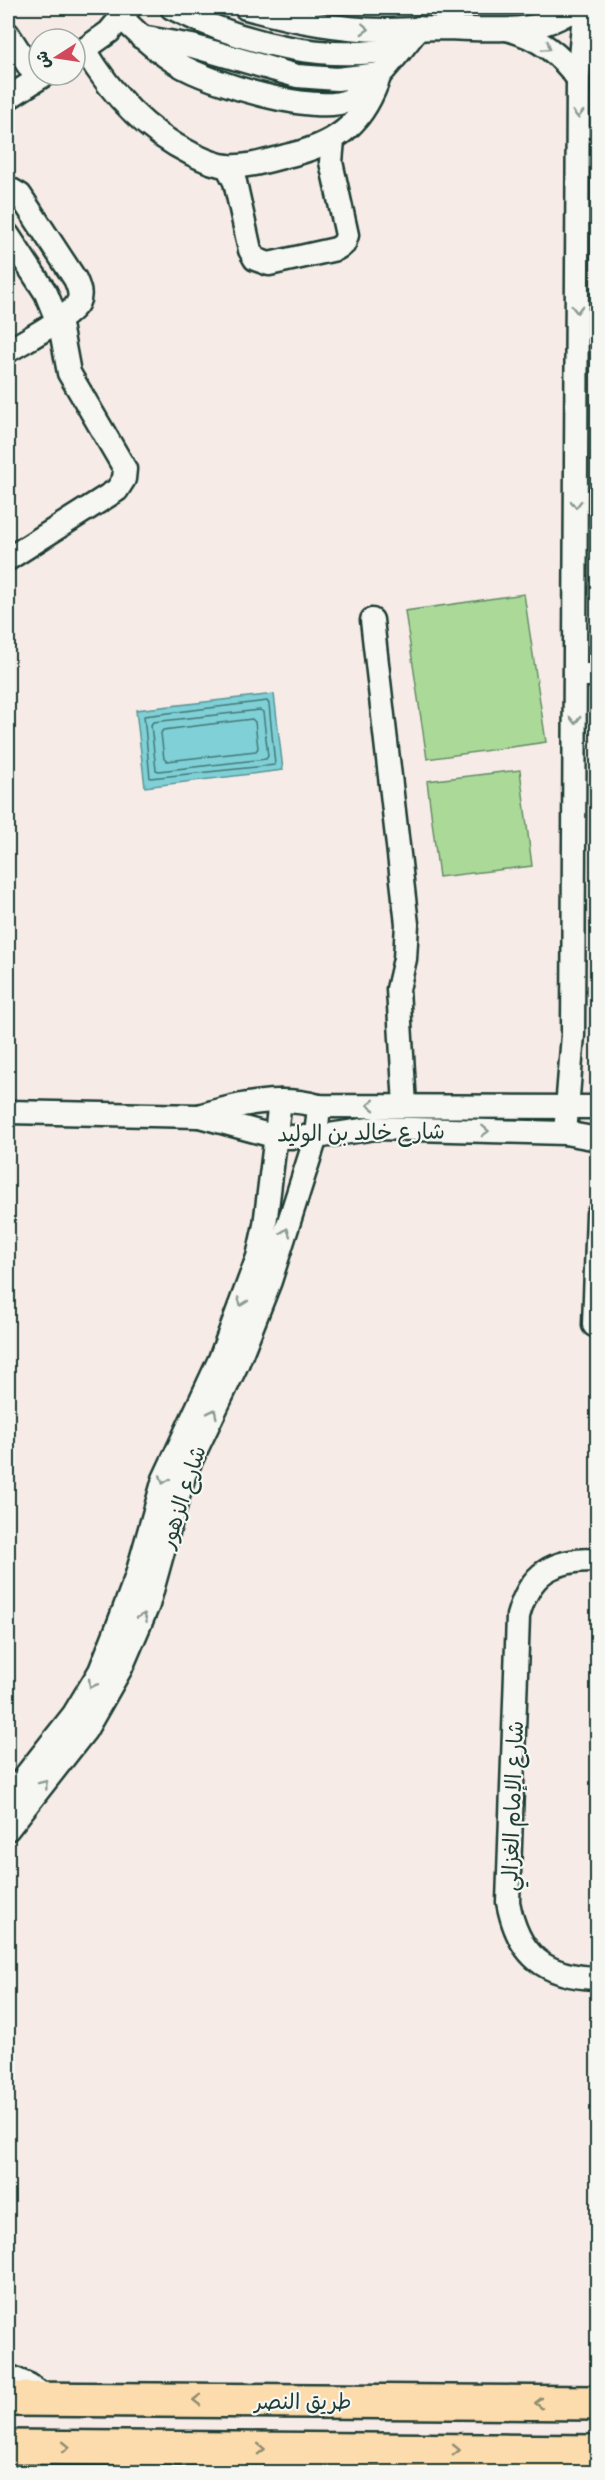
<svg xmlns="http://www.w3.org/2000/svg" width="605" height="2480" font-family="'Gochi Hand','Playpen Sans Arabic',sans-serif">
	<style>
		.green { fill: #aad998; stroke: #648b66; stroke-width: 1.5 }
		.water { fill: #7fd0d7; stroke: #599596; stroke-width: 1.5 }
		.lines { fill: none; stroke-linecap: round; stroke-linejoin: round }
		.shore { stroke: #457875; stroke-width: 1.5 }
		.minor-casing { stroke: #1f3d34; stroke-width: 27 }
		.highway-casing { stroke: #1f3d34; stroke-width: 38 }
		.minor { stroke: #f6f6f2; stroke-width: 22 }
		.highway { stroke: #fcdcac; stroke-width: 33 }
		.oneway { stroke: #8a9a93 }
		.oneway2 { stroke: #8e8c70 }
		.labels { text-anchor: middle; stroke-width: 4.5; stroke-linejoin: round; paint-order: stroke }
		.street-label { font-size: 22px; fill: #1f3d34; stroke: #f6f6f2 }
	</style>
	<rect width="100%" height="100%" fill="#f7ebe7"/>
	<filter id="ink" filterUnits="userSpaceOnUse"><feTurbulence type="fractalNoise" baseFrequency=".0167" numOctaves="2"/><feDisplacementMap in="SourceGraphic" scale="12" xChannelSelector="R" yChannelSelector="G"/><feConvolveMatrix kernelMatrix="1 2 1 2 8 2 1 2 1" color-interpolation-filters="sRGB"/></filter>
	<g filter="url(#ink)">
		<g class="green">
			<path d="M 524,594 L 546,742 L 427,759 L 405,611 Z"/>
			<path d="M 520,770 L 532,866 L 439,877 L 427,781 Z"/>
		</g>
		<path class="water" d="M 274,694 L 283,770 L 145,787 L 136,710 Z"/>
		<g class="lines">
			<g class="shore">
				<path d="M 267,701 L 269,704 L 275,765 L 150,778 L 144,716 Z"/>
				<path d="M 260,710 L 263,712 L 268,756 L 266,759 L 159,771 L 156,770 L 151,725 L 153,722 Z"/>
				<path d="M 252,719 L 255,722 L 258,748 L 256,751 L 167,761 L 164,759 L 161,733 L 163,730 Z"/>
			</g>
			<g class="minor-casing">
				<g id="minor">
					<path d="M 172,8 C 240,42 327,65 403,47"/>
					<path d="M 246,8 C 290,20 336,29 382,30 C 403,30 425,28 446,28 C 487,29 541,36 574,8"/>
					<path d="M 122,18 C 139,35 157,52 178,64 C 209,83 317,116 349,100 C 375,87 400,50 419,28"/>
					<path d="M 510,30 C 539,38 561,55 578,79"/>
					<path d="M 8,34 L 37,79"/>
					<path d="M 85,50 C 112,95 145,131 192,154 C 203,159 214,165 227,166 C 249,168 273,159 294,154 C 341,142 365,120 380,74 L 337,79 L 297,76 L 192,46 L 141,37"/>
					<path d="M 75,56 L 109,32 L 129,8"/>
					<path d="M 8,98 L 44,75"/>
					<path d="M 227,166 L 235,182 L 250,250 L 255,259 L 269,264 L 336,249 L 344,244 L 347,235 L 331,162 L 333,140"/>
					<path d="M 8,188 L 20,195 L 75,279 C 78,286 82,294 78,302 C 71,317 24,341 8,351"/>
					<path d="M 8,235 L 46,293 L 61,330 L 69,373 L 125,469 L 124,479 L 117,490 L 8,559"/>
					<path d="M 372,620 L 407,924 L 405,959 L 398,989 L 405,1105"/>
					<path d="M 576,675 L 598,675"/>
					<path d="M 8,1112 L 199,1116 L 277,1137 L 316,1137 L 376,1128 L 565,1133 L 598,1139"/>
					<path d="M 199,1116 C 238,1104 279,1095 319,1106 L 598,1107"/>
					<path d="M 565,1133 L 573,1035 L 578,79 L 584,14"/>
					<path d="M 594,1325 L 598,1214"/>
					<path d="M 598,1560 C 553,1559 530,1572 518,1616 L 508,1902 C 518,1955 544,1977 598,1978"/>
					<path d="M 8,1798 L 74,1714 L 100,1671 L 119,1623 L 136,1578 L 164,1479 L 220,1359 L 258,1257 L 265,1225 L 280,1101"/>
					<path d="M 8,1829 L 85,1731 L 121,1668 L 148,1605 L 184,1475 L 238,1362 L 270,1281 L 316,1137 L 319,1106"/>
					<path d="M 8,2376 L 29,2385 L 49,2399"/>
				</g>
			</g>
			<g class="highway-casing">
				<g id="highway">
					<path d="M 8,2399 L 598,2403"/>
					<path d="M 8,2447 L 598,2452"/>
				</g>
			</g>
			<use href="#minor" class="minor"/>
			<use href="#highway" class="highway"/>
		</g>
		<defs><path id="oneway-chevron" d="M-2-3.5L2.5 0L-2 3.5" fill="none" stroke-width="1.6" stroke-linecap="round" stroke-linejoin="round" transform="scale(1.5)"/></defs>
		<g class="oneway">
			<use href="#oneway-chevron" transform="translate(365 29) rotate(3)"/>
			<use href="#oneway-chevron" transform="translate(547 47) rotate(35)"/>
			<use href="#oneway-chevron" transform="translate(578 114) rotate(90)"/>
			<use href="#oneway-chevron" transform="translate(577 309) rotate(90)"/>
			<use href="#oneway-chevron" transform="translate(576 504) rotate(90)"/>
			<use href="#oneway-chevron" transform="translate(575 720) rotate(90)"/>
			<use href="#oneway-chevron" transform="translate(371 1105) rotate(179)"/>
			<use href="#oneway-chevron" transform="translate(485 1131) rotate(2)"/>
			<use href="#oneway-chevron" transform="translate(286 1232) rotate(-72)"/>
			<use href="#oneway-chevron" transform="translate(242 1302) rotate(109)"/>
			<use href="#oneway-chevron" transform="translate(213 1413) rotate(-64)"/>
			<use href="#oneway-chevron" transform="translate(164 1480) rotate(110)"/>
			<use href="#oneway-chevron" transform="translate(143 1617) rotate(-67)"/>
			<use href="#oneway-chevron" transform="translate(92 1684) rotate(121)"/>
			<use href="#oneway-chevron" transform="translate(44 1784) rotate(-52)"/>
		</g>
		<g class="oneway2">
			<use href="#oneway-chevron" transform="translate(197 2400) rotate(-180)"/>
			<use href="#oneway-chevron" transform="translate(539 2403) rotate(-180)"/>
			<use href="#oneway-chevron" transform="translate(66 2447) rotate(1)"/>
			<use href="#oneway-chevron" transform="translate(261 2449) rotate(1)"/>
			<use href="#oneway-chevron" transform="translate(456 2450) rotate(1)"/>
		</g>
	</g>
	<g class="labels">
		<g class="street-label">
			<text transform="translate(361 1132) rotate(-1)" y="8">شارع خالد بن الوليد</text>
			<text transform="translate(182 1497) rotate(-72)" y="8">شارع الزهور</text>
			<text transform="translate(512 1806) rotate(-88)" y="8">شارع الإمام الغزالي</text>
			<text x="303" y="2409">طريق النصر</text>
		</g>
	</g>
	<rect width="605" height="2480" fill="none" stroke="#f6f6f2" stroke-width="30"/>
	<rect x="15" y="15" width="575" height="2450" fill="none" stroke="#1f3d34" stroke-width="2" filter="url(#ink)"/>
	<g transform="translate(57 57) rotate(258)"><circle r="28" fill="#f6f6f2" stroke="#a0aca6" stroke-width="1.5"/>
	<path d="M0-4.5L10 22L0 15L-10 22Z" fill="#d1495b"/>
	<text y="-9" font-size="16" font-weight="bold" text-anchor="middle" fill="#1f3d34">ش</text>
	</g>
</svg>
